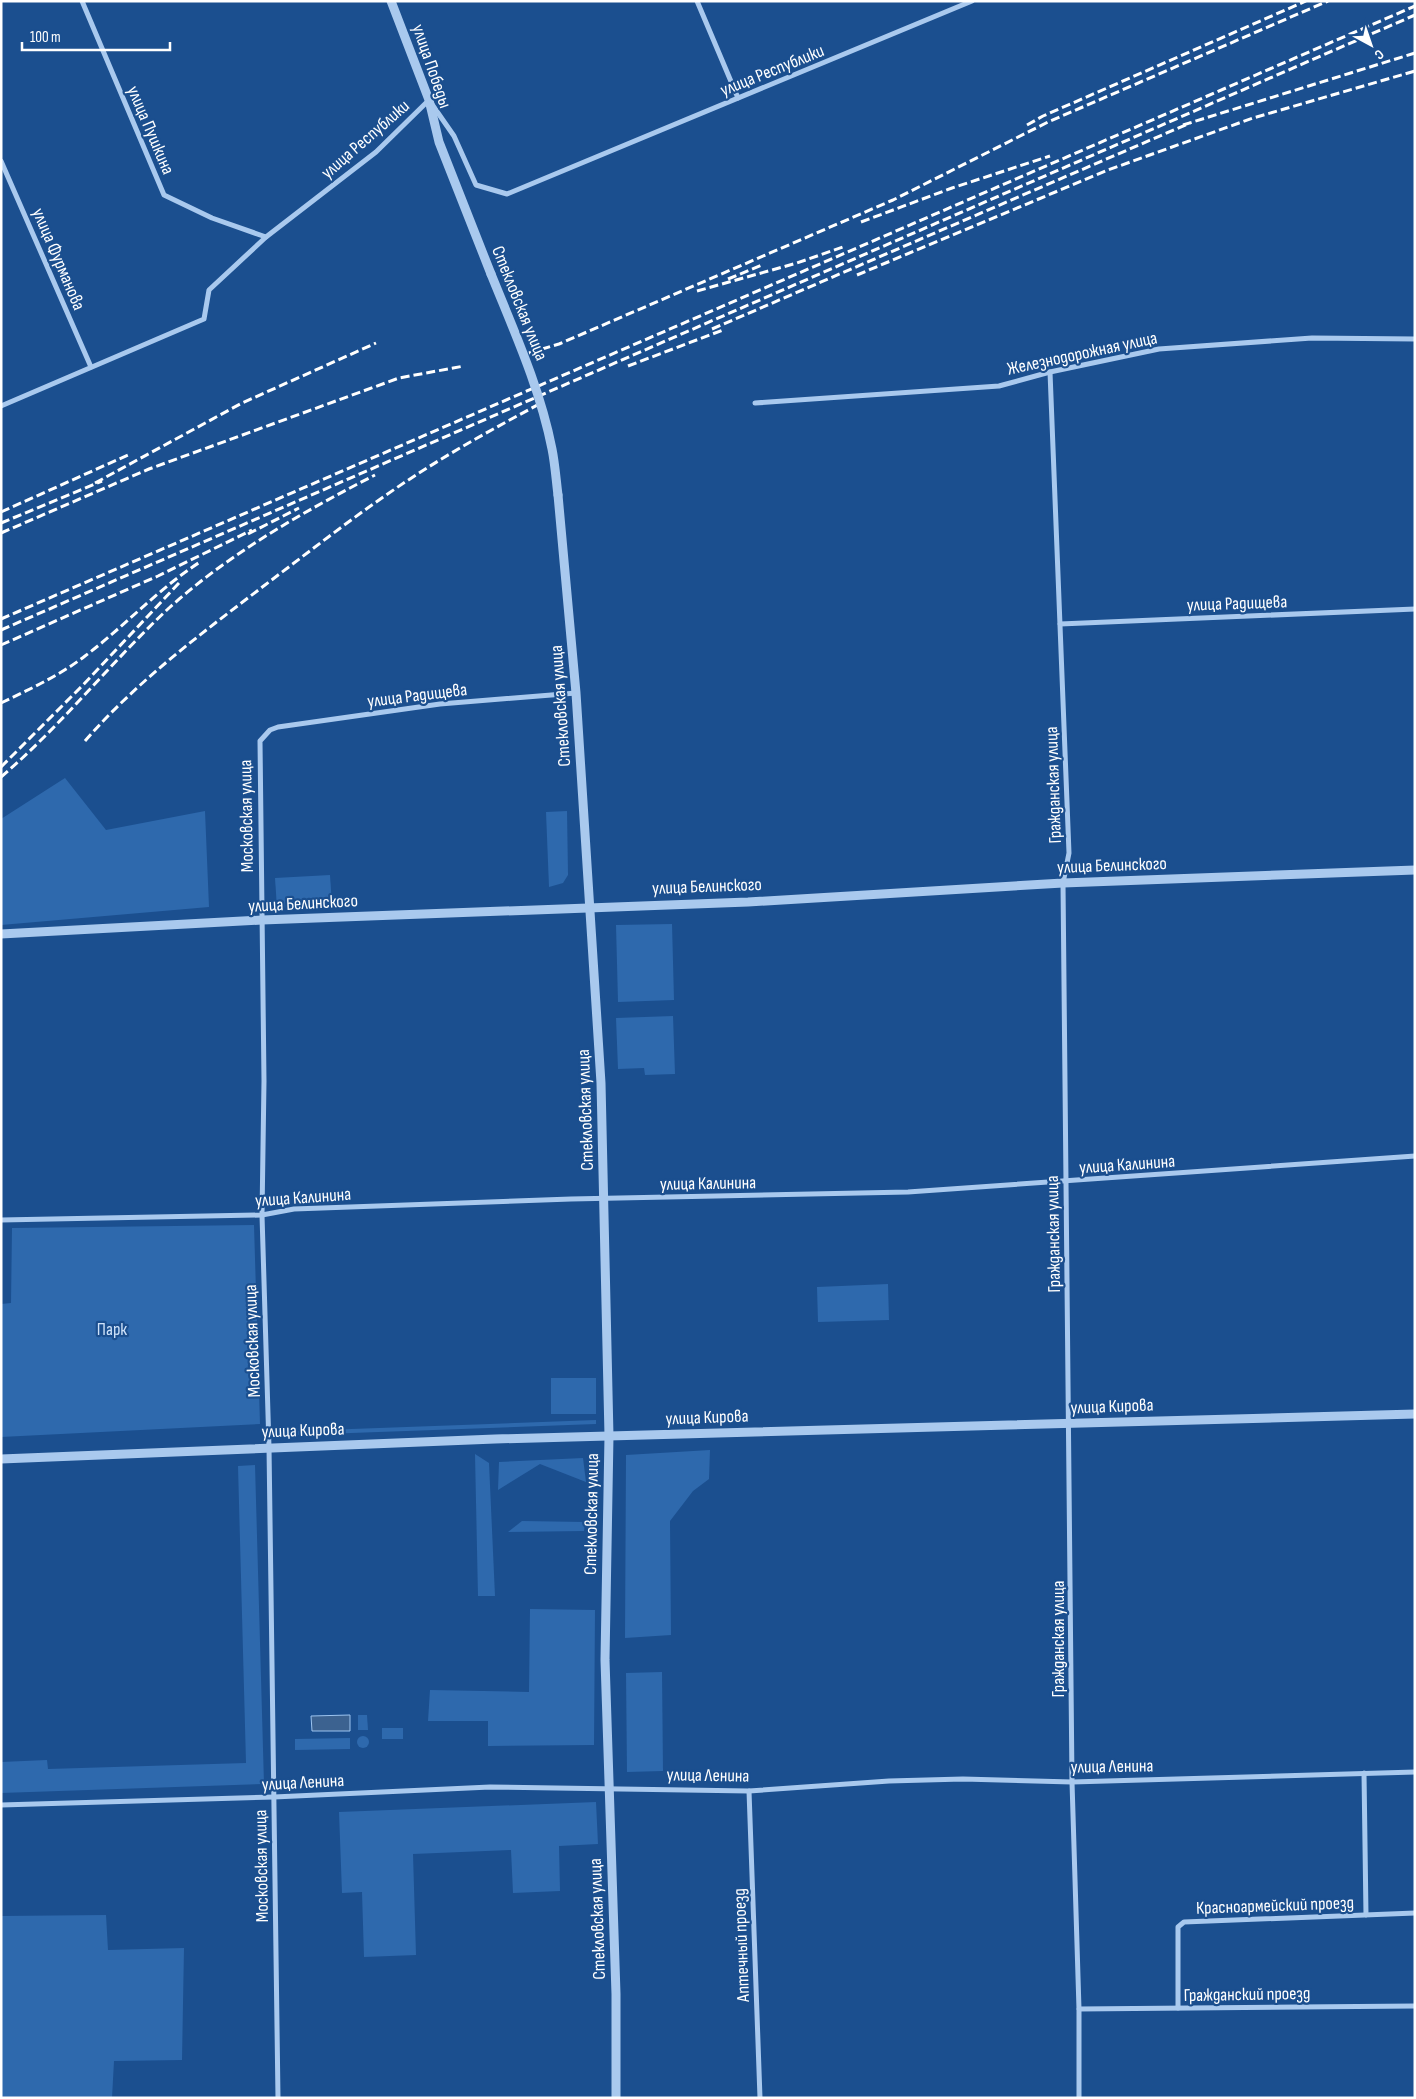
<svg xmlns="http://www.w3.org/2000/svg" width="1416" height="2099" font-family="'Sofia Sans Condensed',sans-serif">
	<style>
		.green { fill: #2e69ad }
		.water { fill: #3c6290; stroke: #9cc4f0 }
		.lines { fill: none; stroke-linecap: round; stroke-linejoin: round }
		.minor { stroke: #a9c9ee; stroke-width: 5 }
		.tertiary { stroke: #a9c9ee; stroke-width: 9 }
		.rail { stroke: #fff; stroke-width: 3; stroke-dasharray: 9 4; stroke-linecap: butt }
		.tertiary-bridge { stroke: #a9c9ee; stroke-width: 9 }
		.labels { text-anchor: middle; stroke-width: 4.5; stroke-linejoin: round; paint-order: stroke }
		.street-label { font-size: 18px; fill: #fff; stroke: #1b4f8f }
		.park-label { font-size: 18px; fill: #cfe3fa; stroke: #1b4f8f }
	</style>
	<rect width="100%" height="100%" fill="#1b4f8f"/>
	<g class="green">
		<path d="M 65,778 L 106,830 L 205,811 L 209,907 L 1,925 L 1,819 Z"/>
		<path d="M 567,811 L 568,875 L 563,883 L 549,887 L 546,812 Z"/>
		<path d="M 330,875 L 332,905 L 277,908 L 275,878 Z"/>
		<path d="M 672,924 L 674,1000 L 618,1002 L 616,925 Z"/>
		<path d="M 673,1016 L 675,1074 L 645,1075 L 644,1068 L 618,1069 L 616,1018 Z"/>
		<path d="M 254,1225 L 260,1424 L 1,1437 L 1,1304 L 11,1303 L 12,1228 Z"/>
		<path d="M 888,1284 L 889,1320 L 818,1322 L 817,1287 Z"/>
		<rect x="551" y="1378" width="45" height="36"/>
		<path d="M 596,1420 L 596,1424 L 296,1435 L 296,1431 Z"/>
		<path d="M 710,1450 L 709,1479 L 693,1491 L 670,1521 L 671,1635 L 625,1638 L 626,1455 Z"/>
		<path d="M 475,1454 L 489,1463 L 495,1596 L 478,1596 Z"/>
		<path d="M 583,1458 L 586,1482 L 540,1464 L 498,1490 L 499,1462 Z"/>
		<path d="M 255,1465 L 264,1784 L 1,1793 L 1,1762 L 47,1760 L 48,1769 L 246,1763 L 238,1466 Z"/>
		<path d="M 522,1521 L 585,1522 L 584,1531 L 508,1532 Z"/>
		<path d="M 530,1609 L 595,1610 L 594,1745 L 488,1746 L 488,1721 L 428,1721 L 430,1690 L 529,1692 Z"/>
		<path d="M 662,1672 L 663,1771 L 627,1772 L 626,1673 Z"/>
		<path d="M 358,1715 L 367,1715 L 368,1730 L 358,1730 Z"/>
		<rect x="382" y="1728" width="21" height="11"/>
		<circle cx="363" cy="1742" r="6"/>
		<path d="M 350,1738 L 350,1749 L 295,1750 L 295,1739 Z"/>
		<path d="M 596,1802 L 598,1844 L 559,1846 L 560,1891 L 513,1893 L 511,1850 L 413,1854 L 416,1955 L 364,1957 L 362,1892 L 342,1893 L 339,1812 Z"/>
		<path d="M 106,1915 L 108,1950 L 184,1948 L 182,2060 L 114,2061 L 112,2098 L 1,2098 L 1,1916 Z"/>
	</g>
	<path class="water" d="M 350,1715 L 350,1731 L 312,1731 L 311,1716 Z"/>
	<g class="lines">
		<g class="minor">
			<path d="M 82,1 L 164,195 L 212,218 L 266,237"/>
			<path d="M 697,1 L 738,98"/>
			<path d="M 1,161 L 91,367"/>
			<path d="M 1050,372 L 1069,853 L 1063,883 L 1072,1782 L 1079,2009 L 1079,2098"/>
			<path d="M 755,403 L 999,386 L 1050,372 L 1159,349 L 1312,338 L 1415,339"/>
			<path d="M 1,406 L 204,319 L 209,290 L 266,237 L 376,152 L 429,100 L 454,136 L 476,185 L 507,194 L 972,1"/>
			<path d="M 1060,624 L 1415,609"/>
			<path d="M 1,1220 L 262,1215 L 294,1209 L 571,1199 L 908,1192 L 1415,1156"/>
			<path d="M 1364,1773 L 1366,1915"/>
			<path d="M 749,1791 L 760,2098"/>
			<path d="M 1,1805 L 274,1797 L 490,1787 L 749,1791 L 889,1781 L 963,1779 L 1072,1782 L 1415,1772"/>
			<path d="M 1178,2008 L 1178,1927 L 1184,1922 L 1415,1913"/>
			<path d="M 1079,2009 L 1415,2006"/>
			<path d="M 278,2098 L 269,1447 L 262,1215 L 264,1081 L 260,741 L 270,730 L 278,727 L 440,704 L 576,693"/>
		</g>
		<g class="tertiary">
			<path d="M 391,1 L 429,100 L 439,142 L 491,274"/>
			<path d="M 558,495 L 576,693 L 601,1083 L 609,1436 L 605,1660 L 616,1994 L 616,2098"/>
			<path d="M 1,934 L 262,920 L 748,902 L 1063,883 L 1415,870"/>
			<path d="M 1,1459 L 495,1439 L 1415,1414"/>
		</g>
		<g class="rail">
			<path d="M 1027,125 L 1043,116 L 1306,1"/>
			<path d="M 1183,125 L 1415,53"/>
			<path d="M 861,222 L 952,188 L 1050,156"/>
			<path d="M 857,275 L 1108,170 L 1253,118 L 1415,71"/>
			<path d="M 728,279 L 762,265"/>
			<path d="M 697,291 L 797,263 L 843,247"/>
			<path d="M 712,329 L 1190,123"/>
			<path d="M 529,353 L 559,344 L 893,200 L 1048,122 L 1328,1"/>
			<path d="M 628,366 L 723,330"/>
			<path d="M 95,483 L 242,403 L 376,343"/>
			<path d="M 1,512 L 128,455"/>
			<path d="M 1,523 L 102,481"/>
			<path d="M 1,533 L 149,469 L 399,378 L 464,366"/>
			<path d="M 248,534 L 299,508"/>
			<path d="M 1,619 L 1415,6"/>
			<path d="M 1,630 L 1415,15"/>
			<path d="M 1,645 L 158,576 L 252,530"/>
			<path d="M 1,703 C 30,689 59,676 85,656 C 125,626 158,589 200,562"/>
			<path d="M 85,741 C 137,681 202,633 265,585 C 318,545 371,503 427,468 C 465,444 504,423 543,402"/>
			<path d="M 1,767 L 83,685 L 179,583"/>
			<path d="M 1,777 C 62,725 111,662 169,608 C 230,553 303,512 375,475"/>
		</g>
		<path class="tertiary-bridge" d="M 491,274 C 514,331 540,388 552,449 C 555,464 556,479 558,495"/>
	</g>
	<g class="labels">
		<g class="street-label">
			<text transform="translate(432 66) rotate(71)" y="6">улица Победы</text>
			<text transform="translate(772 70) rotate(-22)" y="6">улица Республики</text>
			<text transform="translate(151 130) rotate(67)" y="6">улица Пушкина</text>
			<text transform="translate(365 139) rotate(-41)" y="6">улица Республики</text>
			<text transform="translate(59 259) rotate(67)" y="6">улица Фурманова</text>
			<text transform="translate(520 303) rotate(68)" y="6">Стекловская улица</text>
			<text transform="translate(1082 353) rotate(-12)" y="6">Железнодорожная улица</text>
			<text transform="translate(1237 603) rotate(-2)" y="6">улица Радищева</text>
			<text transform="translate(417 695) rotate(-7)" y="6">улица Радищева</text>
			<text transform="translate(560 706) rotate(-94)" y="6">Стекловская улица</text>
			<text transform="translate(1053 785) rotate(-92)" y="6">Гражданская улица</text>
			<text transform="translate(246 816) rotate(-91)" y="6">Московская улица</text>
			<text transform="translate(1112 865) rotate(-2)" y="6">улица Белинского</text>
			<text transform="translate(707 886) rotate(-2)" y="6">улица Белинского</text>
			<text transform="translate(303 903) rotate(-3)" y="6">улица Белинского</text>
			<text transform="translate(585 1110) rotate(-92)" y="6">Стекловская улица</text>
			<text transform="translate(1127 1164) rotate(-4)" y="6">улица Калинина</text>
			<text transform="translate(708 1183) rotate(-1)" y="6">улица Калинина</text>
			<text transform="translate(303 1197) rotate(-4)" y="6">улица Калинина</text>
			<text transform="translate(1053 1234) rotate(-91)" y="6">Гражданская улица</text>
			<text transform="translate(252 1341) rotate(-92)" y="6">Московская улица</text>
			<text transform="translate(1112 1406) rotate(-2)" y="6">улица Кирова</text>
			<text transform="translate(707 1417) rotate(-2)" y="6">улица Кирова</text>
			<text transform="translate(303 1430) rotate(-2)" y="6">улица Кирова</text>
			<text transform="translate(591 1514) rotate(-89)" y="6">Стекловская улица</text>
			<text transform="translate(1058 1639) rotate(-90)" y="6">Гражданская улица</text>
			<text transform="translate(1112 1766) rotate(-1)" y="6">улица Ленина</text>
			<text transform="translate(708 1775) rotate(1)" y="6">улица Ленина</text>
			<text transform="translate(303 1782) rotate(-3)" y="6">улица Ленина</text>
			<text transform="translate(261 1866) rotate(-91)" y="6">Московская улица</text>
			<text transform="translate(1275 1905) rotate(-2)" y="6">Красноармейский проезд</text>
			<text transform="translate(597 1919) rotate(-92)" y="6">Стекловская улица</text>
			<text transform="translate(741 1945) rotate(-92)" y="6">Аптечный проезд</text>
			<text transform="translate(1247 1994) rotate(-1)" y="6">Гражданский проезд</text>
		</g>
		<g class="park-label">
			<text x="112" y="1335">Парк</text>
		</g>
	</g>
	<rect width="1416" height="2099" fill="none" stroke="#ffffff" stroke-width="5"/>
	<g transform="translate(1371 45) rotate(140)" stroke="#1b4f8f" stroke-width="4" paint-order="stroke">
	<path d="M0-4L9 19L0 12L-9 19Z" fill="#ffffff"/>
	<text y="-8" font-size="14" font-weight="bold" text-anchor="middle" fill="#ffffff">С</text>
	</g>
	<path d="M22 42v8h148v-8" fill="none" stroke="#ffffff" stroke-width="2.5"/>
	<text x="30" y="42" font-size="15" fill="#ffffff" stroke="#1b4f8f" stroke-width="4" paint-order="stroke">100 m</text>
</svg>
